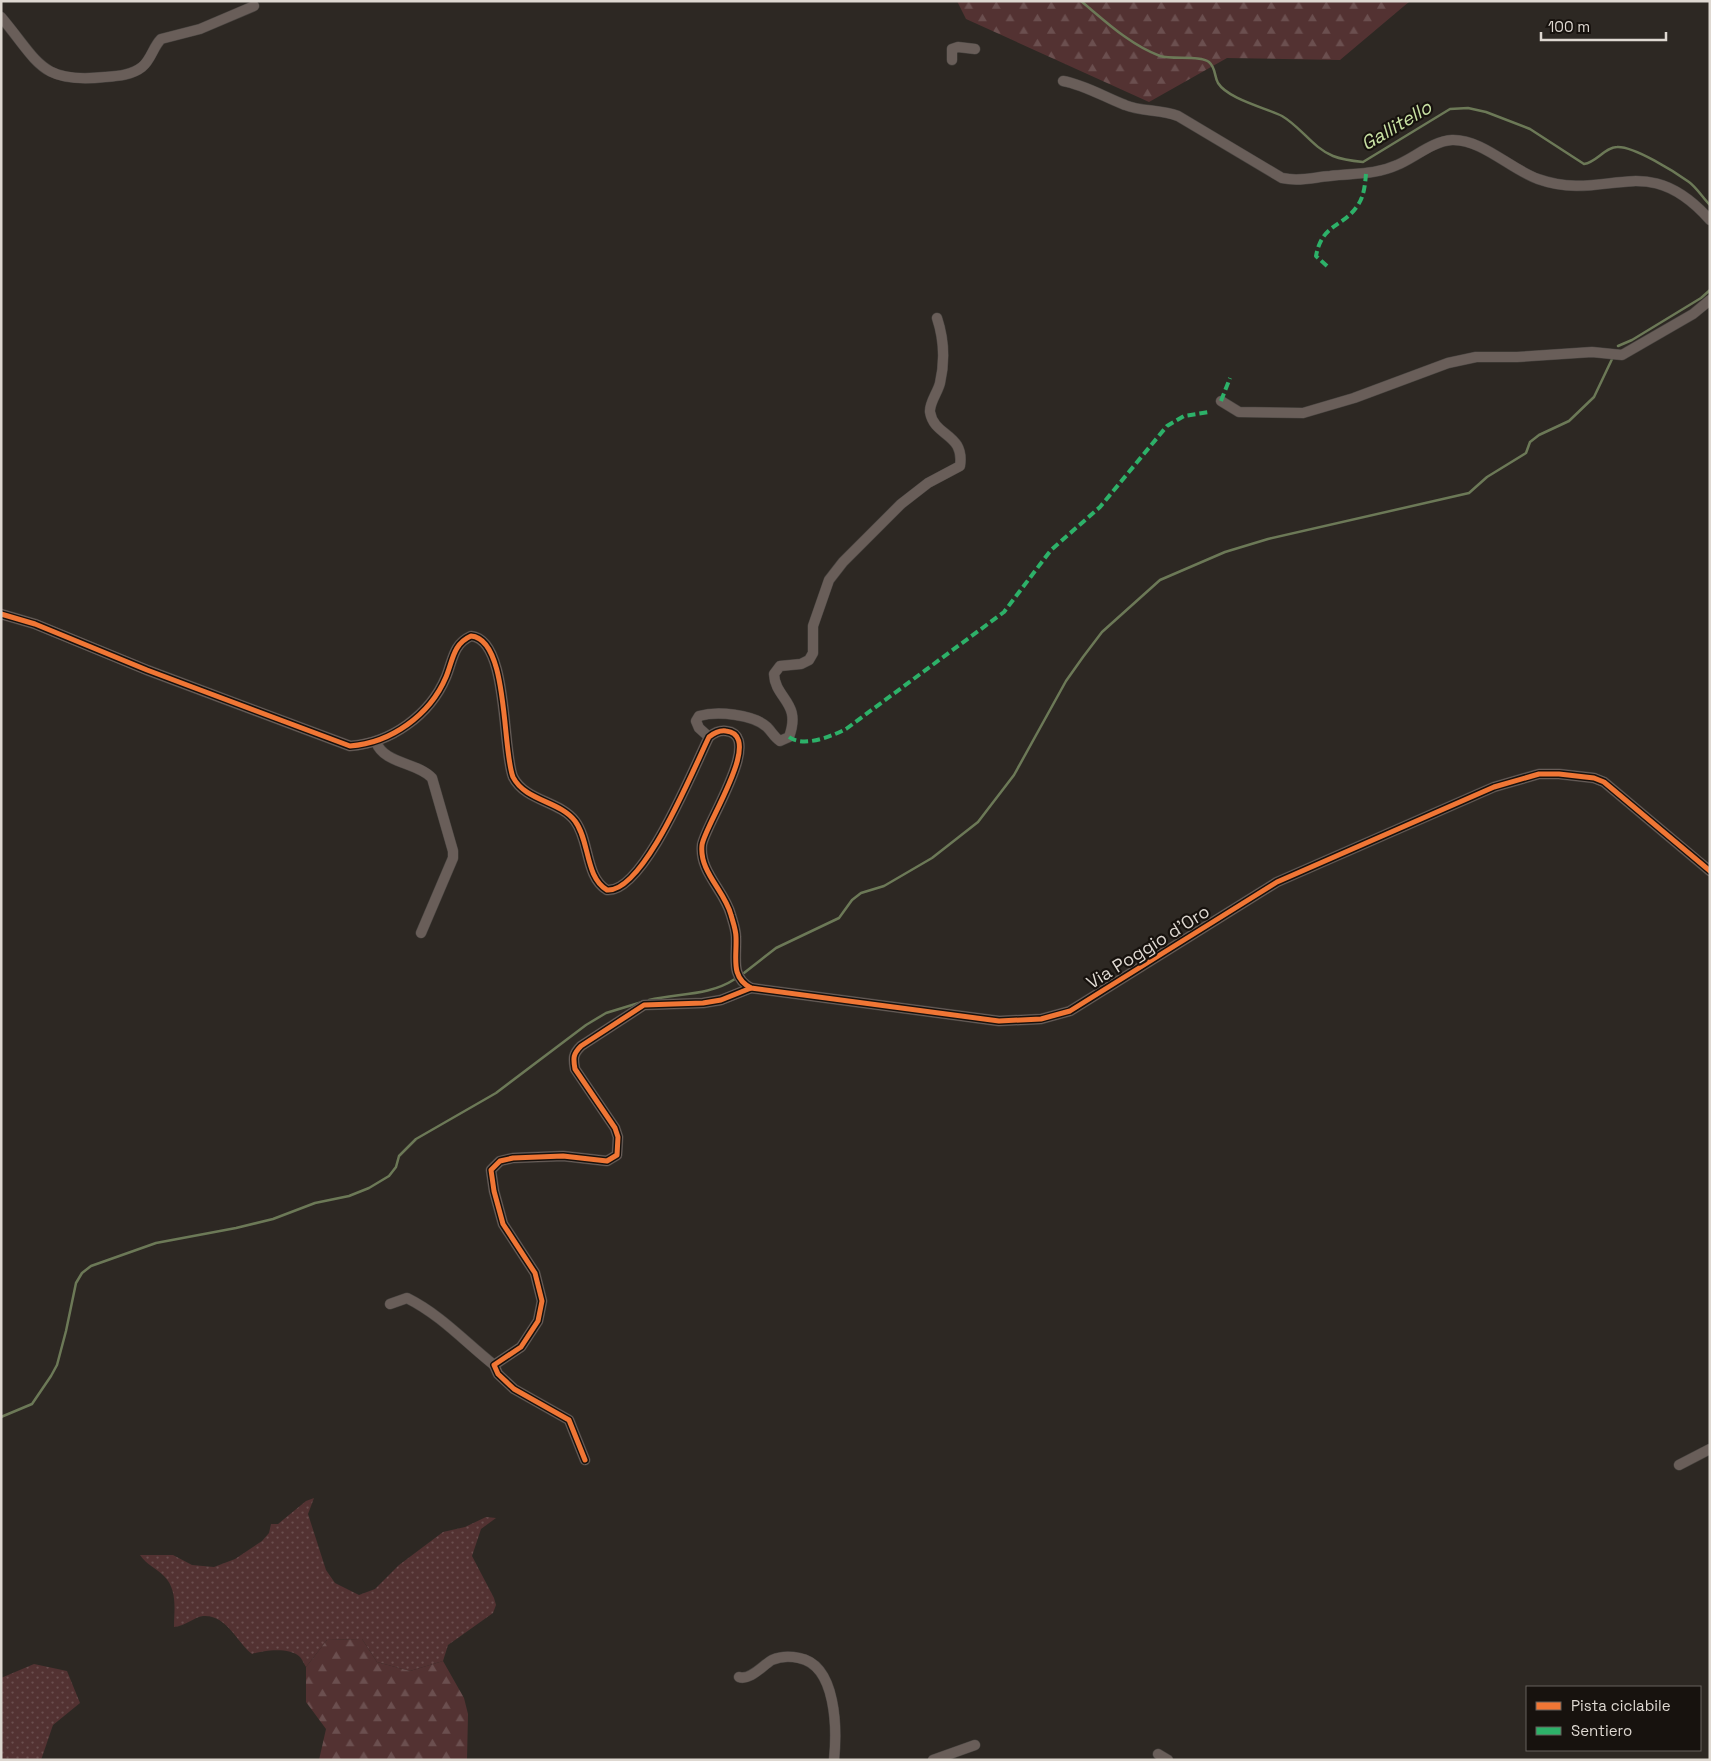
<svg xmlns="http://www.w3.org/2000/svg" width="1711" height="1761" font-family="'Space Grotesk',sans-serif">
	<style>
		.grass { fill: url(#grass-dots) }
		.forest { fill: url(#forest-firs) }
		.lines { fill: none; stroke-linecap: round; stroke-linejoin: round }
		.stream { stroke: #6c7957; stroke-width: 2.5 }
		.minor-casing { stroke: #484440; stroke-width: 11 }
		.minor { stroke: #695e59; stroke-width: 10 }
		.quiet { stroke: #2db169; stroke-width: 4; stroke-dasharray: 8 4; stroke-linecap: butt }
		.cycleway-casing { stroke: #17120e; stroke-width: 8 }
		.cycleway { stroke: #f07635; stroke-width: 5 }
		.labels { text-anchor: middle; stroke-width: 4.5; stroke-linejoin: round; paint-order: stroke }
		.street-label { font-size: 18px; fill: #ded8d1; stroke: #17120e }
		.water-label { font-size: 19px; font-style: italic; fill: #c8e1a3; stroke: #17120e }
	</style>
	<defs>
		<pattern id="grass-dots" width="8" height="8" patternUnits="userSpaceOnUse" patternTransform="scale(1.25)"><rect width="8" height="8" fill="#533232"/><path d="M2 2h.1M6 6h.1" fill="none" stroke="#6b4f4f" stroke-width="1.8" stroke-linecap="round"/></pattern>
		<pattern id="forest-firs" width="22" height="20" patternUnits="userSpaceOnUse" patternTransform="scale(1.25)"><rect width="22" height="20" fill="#533232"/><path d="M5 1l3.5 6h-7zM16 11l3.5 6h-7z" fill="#6b4f4f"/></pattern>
	</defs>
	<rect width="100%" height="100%" fill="#2d2823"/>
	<g class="grass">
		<path d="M 314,1498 L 308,1514 L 326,1570 L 335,1583 L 359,1595 L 375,1589 L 399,1565 L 443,1532 L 465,1527 L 486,1517 L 496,1518 L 481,1529 L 472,1556 L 494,1598 L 496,1605 L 493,1613 L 448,1645 L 443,1661 L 410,1671 L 377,1662 L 362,1639 L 327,1640 L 306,1667 C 304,1664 302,1659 300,1657 C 290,1647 264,1650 252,1654 C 237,1642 226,1614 203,1616 C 194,1617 186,1626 174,1627 C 174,1610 178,1590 164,1576 C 156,1568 147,1565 140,1555 L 173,1555 L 192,1565 L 214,1567 L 235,1559 L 262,1541 L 269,1533 L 271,1524 L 278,1524 L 306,1501 Z"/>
		<path d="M 34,1664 L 67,1671 L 80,1703 L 53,1725 L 41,1760 L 1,1760 L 1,1678 Z"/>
	</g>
	<g class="forest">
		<path d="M 957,1 L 1410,1 L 1340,60 L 1227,58 L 1149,102 L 966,19 Z"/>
		<path d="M 362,1639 L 377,1662 L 410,1671 L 443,1661 L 464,1698 L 468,1714 L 467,1760 L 319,1760 L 326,1729 L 306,1702 L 306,1667 L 327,1640 Z"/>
	</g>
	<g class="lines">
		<g class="stream">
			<path d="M 1081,1 C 1105,21 1130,45 1160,56 C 1172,60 1200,55 1209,62 C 1216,68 1214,76 1218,83 C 1228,99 1266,108 1282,116 C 1301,127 1313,148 1333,156 C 1343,160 1353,161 1363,162 L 1450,109 L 1468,108 L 1486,112 L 1530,129 L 1584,164 C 1597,162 1605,147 1617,147 C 1634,146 1675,172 1689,182 C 1697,188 1703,198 1710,205"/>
			<path d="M 1618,346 L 1632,340 L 1701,298 L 1710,290"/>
			<path d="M 744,973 L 776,948 L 839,918 L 852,900 L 861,893 L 884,886 L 932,858 L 978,822 L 1014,775 L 1066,681 L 1083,657 L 1102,632 L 1160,580 L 1225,552 L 1268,539 L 1469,493 L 1487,477 L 1526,453 L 1530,442 L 1539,435 L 1569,421 L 1594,397 L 1613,357"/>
			<path d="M 649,1000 C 679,993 709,996 735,979"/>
			<path d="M 1,1417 L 32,1404 L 51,1376 L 57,1365 L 66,1331 L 76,1283 L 82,1273 L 91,1266 L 156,1243 L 236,1228 L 273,1219 L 315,1203 L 349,1196 L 369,1188 L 389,1176 L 396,1167 L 399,1156 L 416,1139 L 496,1093 L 586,1025 L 606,1013 L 642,1002"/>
		</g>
		<g class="minor-casing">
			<g id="minor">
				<path d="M 1,17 C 39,62 40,84 105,77 C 118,76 132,75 142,67 C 151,60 153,47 161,39 L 200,29 L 254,6"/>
				<path d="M 952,60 L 952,49 L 958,47 L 975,49"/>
				<path d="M 1063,81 C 1085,85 1104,97 1125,105 C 1142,112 1160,109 1178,116 L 1282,178 L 1289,179 C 1303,181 1316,177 1330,176 C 1354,173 1375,175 1397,165 C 1414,158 1433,141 1452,140 C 1482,139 1510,169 1538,179 C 1608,204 1645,147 1710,220"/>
				<path d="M 1221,401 L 1239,412 L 1303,413 L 1354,398 L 1448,363 L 1476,357 L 1517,357 L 1592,352 L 1622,355 L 1693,314 L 1710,300"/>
				<path d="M 1,614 L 35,624 L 147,670 L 350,746 C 391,743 430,715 446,677 C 453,660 453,644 471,636 C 509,639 502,750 513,777 C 525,801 560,801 575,821 C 590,841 585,877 607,890 C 644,893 694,767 709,737 C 714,733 719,730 726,731 C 766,735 704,826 702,845 C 699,872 725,891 731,915 C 733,922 736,930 736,937 C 737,958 730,977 751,988 L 999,1021 L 1041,1019 L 1070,1011 L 1277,882 L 1494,787 L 1539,774 L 1559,774 L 1594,778 L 1604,782 L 1710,871"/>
				<path d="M 709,737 L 699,728 L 696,721 L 699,716 C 717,711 753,714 767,727 C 772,732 774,737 780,741 L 789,737 C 802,702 775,699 774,674 L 780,666 L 801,664 L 809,660 L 813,653 L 813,626 L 829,580 L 843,562 L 901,504 L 928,483 L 960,466 C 965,433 934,437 930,412 C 929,403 938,392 940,383 C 945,361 944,339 937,318"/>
				<path d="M 376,742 C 384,764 417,762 432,778 L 453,851 L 453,858 L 421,933"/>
				<path d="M 390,1304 L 407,1298 C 441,1315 465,1342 494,1365"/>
				<path d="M 585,1460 L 569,1420 L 514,1389 L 498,1374 L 494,1365 L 521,1347 L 538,1321 L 542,1301 L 535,1273 L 503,1224 L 494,1191 L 491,1170 L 500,1161 L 513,1158 L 563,1156 L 607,1161 L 617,1155 L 618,1137 L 615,1128 L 575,1069 C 573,1058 573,1054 581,1046 L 644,1005 L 703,1003 L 721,1000 L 751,988"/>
				<path d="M 1679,1465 L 1710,1449"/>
				<path d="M 739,1677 C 750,1681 763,1665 772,1660 C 781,1656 790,1656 799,1658 C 837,1665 837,1730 834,1760"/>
				<path d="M 1158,1754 L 1168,1760"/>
				<path d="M 933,1760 L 975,1745"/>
			</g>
		</g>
		<use href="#minor" class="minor"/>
		<g class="quiet">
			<path d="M 1327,266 L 1316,256 C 1322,223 1343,228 1358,205 C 1364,196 1365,185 1366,174"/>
			<path d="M 1221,401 L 1230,378"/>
			<path d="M 789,737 C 804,748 832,736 846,729 L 1004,612 L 1051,550 L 1100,507 L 1167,426 L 1184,416 L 1209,412"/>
		</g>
		<g class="cycleway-casing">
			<g id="cycleway">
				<path d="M 1,614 L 35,624 L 147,670 L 350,746 C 391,743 430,715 446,677 C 453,660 453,644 471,636 C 509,639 502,750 513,777 C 525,801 560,801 575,821 C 590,841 585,877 607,890 C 644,893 694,767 709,737 C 714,733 719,730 726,731 C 766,735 704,826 702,845 C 699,872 725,891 731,915 C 733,922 736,930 736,937 C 737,958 730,977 751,988 L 999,1021 L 1041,1019 L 1070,1011 L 1277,882 L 1494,787 L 1539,774 L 1559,774 L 1594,778 L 1604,782 L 1710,871"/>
				<path d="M 585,1460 L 569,1420 L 514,1389 L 498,1374 L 494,1365 L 521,1347 L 538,1321 L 542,1301 L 535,1273 L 503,1224 L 494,1191 L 491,1170 L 500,1161 L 513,1158 L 563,1156 L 607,1161 L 617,1155 L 618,1137 L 615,1128 L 575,1069 C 573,1058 573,1054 581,1046 L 644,1005 L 703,1003 L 721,1000 L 751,988"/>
			</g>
		</g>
		<use href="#cycleway" class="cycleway"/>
	</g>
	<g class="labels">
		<g class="street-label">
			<text transform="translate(1148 947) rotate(-32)" y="6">Via Poggio d'Oro</text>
		</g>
		<g class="water-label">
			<text transform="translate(1396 125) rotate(-31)" y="7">Gallitello</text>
		</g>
	</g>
	<rect width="1711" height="1761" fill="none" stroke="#ded8d1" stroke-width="5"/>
	<rect x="1526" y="1686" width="175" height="65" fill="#17120e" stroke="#67615c"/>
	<rect x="1536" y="1702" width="25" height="8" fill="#f07635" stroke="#67615c"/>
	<text x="1571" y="1711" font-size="15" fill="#ded8d1">Pista ciclabile</text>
	<rect x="1536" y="1727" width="25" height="8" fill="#2db169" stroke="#67615c"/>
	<text x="1571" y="1736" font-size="15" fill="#ded8d1">Sentiero</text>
	<path d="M1541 32v8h125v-8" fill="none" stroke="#ded8d1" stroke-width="2.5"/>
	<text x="1548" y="32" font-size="15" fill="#ded8d1" stroke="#17120e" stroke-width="4" paint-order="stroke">100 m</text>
</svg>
